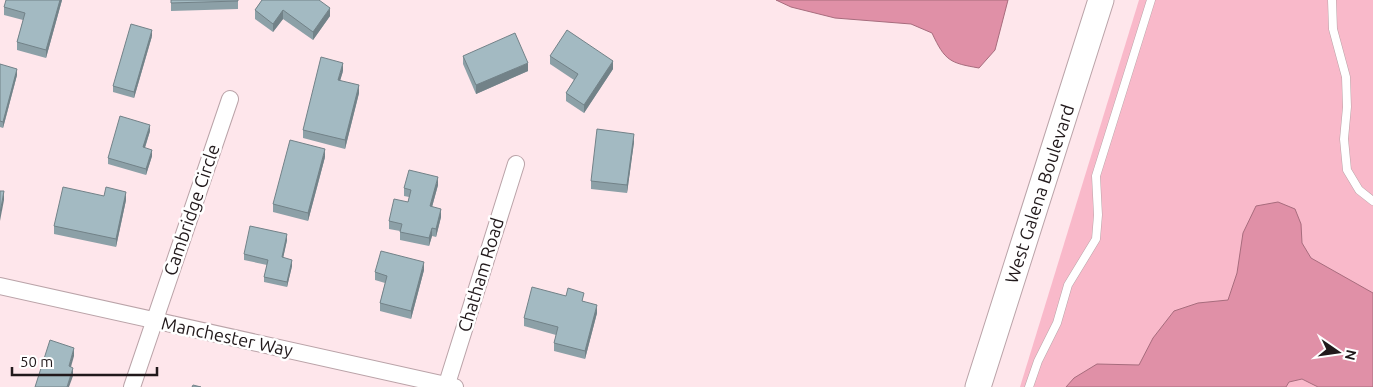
<svg xmlns="http://www.w3.org/2000/svg" width="1373" height="387" font-family="Ubuntu,sans-serif">
	<style>
		.green { fill: #f9b9ca }
		.water { fill: #e090a7; stroke: #a76c7d }
		.lines { fill: none; stroke-linecap: round; stroke-linejoin: round }
		.service-casing { stroke: #baa3a8; stroke-width: 9 }
		.minor-casing { stroke: #baa3a8; stroke-width: 18 }
		.primary-casing { stroke: #baa3a8; stroke-width: 27 }
		.service { stroke: #fff; stroke-width: 8 }
		.minor { stroke: #fff; stroke-width: 16 }
		.primary { stroke: #fff; stroke-width: 25 }
		.wall { fill: #8ca0a7 }
		.shaded-wall { fill: #728288 }
		.building { fill: #a3bac2; stroke: #728288 }
		.labels { text-anchor: middle; stroke-width: 5; stroke-linejoin: round; paint-order: stroke }
		.street-label { font-size: 18px; fill: #21191b; stroke: #fff }
	</style>
	<rect width="100%" height="100%" fill="#fee6eb"/>
	<path class="green" d="M 1139,0 L 1373,0 L 1373,387 L 1020,387 Z"/>
	<g class="water">
		<path d="M 776,0 L 1008,0 L 995,50 L 979,68 C 950,63 945,61 932,33 L 911,24 L 835,18 L 791,7 Z"/>
		<path d="M 1278,202 L 1295,209 L 1301,224 L 1302,243 L 1311,258 L 1373,293 L 1373,387 L 1318,387 L 1302,379 L 1289,382 L 1286,387 L 1066,387 L 1074,378 L 1097,364 L 1139,365 L 1153,338 L 1174,311 L 1198,303 L 1228,300 L 1237,273 L 1243,233 L 1256,206 Z"/>
	</g>
	<g class="lines">
		<g class="service-casing">
			<g id="service">
				<path d="M 1332,0 L 1333,29 L 1346,77 L 1347,107 L 1344,139 L 1347,170 L 1359,190 L 1373,201"/>
				<path d="M 1029,387 L 1038,361 L 1057,323 L 1068,285 L 1096,239 L 1098,215 L 1096,176 L 1151,0"/>
			</g>
		</g>
		<g class="minor-casing">
			<g id="minor">
				<path d="M 0,286 L 455,387"/>
				<path d="M 132,387 L 230,99"/>
				<path d="M 446,387 L 516,164"/>
			</g>
		</g>
		<g class="primary-casing">
			<path id="primary" d="M 978,387 L 1101,0"/>
		</g>
		<use href="#service" class="service"/>
		<use href="#minor" class="minor"/>
		<use href="#primary" class="primary"/>
	</g>
	<g class="wall">
		<path d="M 62,0 L 46,58 L 17,50 L 17,42 L 23,20 L 4,15 L 4,7 Z"/>
		<path d="M 171,0 L 238,1 L 238,9 L 171,11 Z"/>
		<path d="M 262,0 L 330,16 L 313,40 L 283,19 L 273,32 L 255,19 L 255,10 Z"/>
		<path d="M 152,36 L 134,98 L 113,92 L 113,86 Z"/>
		<path d="M 463,56 L 528,71 L 476,94 L 463,64 Z"/>
		<path d="M 550,56 L 613,69 L 584,113 L 566,101 L 566,93 L 574,80 L 550,64 Z"/>
		<path d="M 0,64 L 17,75 L 3,128 L 0,127 Z"/>
		<path d="M 343,71 L 340,80 L 359,93 L 345,149 L 303,138 L 303,130 Z"/>
		<path d="M 150,131 L 145,148 L 152,156 L 146,175 L 108,164 L 108,158 Z"/>
		<path d="M 634,142 L 627,193 L 591,189 L 591,181 Z"/>
		<path d="M 325,157 L 308,221 L 273,212 L 273,204 Z"/>
		<path d="M 438,185 L 432,207 L 441,217 L 436,237 L 432,236 L 429,246 L 400,240 L 400,231 L 389,229 L 389,221 L 408,202 L 409,197 L 404,196 L 404,188 Z"/>
		<path d="M 104,196 L 126,200 L 116,247 L 54,234 L 54,226 Z"/>
		<path d="M 287,240 L 283,258 L 292,266 L 287,287 L 264,282 L 264,277 L 267,265 L 244,260 L 244,254 Z"/>
		<path d="M 424,270 L 411,319 L 380,311 L 380,303 L 385,283 L 375,280 L 375,272 Z"/>
		<path d="M 584,301 L 597,313 L 585,359 L 554,351 L 554,343 L 556,335 L 524,326 L 524,318 Z"/>
	</g>
	<g class="shaded-wall">
		<path d="M 60,0 L 62,0 L 46,58 L 46,50 Z"/>
		<path d="M 330,8 L 330,16 L 313,40 L 313,32 Z"/>
		<path d="M 283,10 L 283,19 L 273,32 L 273,24 Z"/>
		<path d="M 152,30 L 152,36 L 134,98 L 134,92 Z"/>
		<path d="M 613,61 L 613,69 L 584,113 L 584,105 Z"/>
		<path d="M 343,63 L 343,71 L 338,88 L 338,80 Z"/>
		<path d="M 528,63 L 528,71 L 476,94 L 476,85 Z"/>
		<path d="M 17,69 L 17,75 L 3,128 L 3,122 Z"/>
		<path d="M 359,85 L 359,93 L 345,149 L 345,140 Z"/>
		<path d="M 150,125 L 150,131 L 143,153 L 143,147 Z"/>
		<path d="M 634,134 L 634,142 L 627,193 L 627,185 Z"/>
		<path d="M 325,149 L 325,157 L 308,221 L 308,213 Z"/>
		<path d="M 152,150 L 152,156 L 146,175 L 146,169 Z"/>
		<path d="M 438,177 L 438,185 L 430,214 L 430,206 Z"/>
		<path d="M 4,191 L 4,200 L 0,221 L 0,213 Z"/>
		<path d="M 126,192 L 126,200 L 116,247 L 116,239 Z"/>
		<path d="M 441,209 L 441,217 L 436,237 L 436,229 Z"/>
		<path d="M 432,228 L 432,236 L 429,246 L 429,238 Z"/>
		<path d="M 287,234 L 287,240 L 282,263 L 282,257 Z"/>
		<path d="M 292,260 L 292,266 L 287,287 L 287,282 Z"/>
		<path d="M 424,262 L 424,270 L 411,319 L 411,311 Z"/>
		<path d="M 597,305 L 597,313 L 585,359 L 585,351 Z"/>
		<path d="M 74,348 L 74,356 L 69,374 L 69,366 Z"/>
		<path d="M 73,368 L 73,376 L 69,387 L 67,387 Z"/>
	</g>
	<g class="building">
		<path d="M 6,0 L 60,0 L 46,50 L 17,42 L 25,13 L 4,7 Z"/>
		<path d="M 171,0 L 238,0 L 238,1 L 171,3 Z"/>
		<path d="M 262,0 L 319,0 L 330,8 L 313,32 L 283,10 L 273,24 L 255,10 Z"/>
		<path d="M 131,24 L 152,30 L 134,92 L 113,86 Z"/>
		<path d="M 567,30 L 613,61 L 584,105 L 566,93 L 578,74 L 550,56 Z"/>
		<path d="M 515,33 L 528,63 L 476,85 L 463,56 Z"/>
		<path d="M 321,57 L 343,63 L 338,80 L 359,85 L 345,140 L 303,130 Z"/>
		<path d="M 0,64 L 17,69 L 3,122 L 0,121 Z"/>
		<path d="M 120,116 L 150,125 L 143,147 L 152,150 L 146,169 L 108,158 Z"/>
		<path d="M 597,129 L 634,134 L 627,185 L 591,181 Z"/>
		<path d="M 290,140 L 325,149 L 308,213 L 273,204 Z"/>
		<path d="M 409,170 L 438,177 L 430,206 L 441,209 L 436,229 L 432,228 L 429,238 L 400,232 L 402,224 L 389,221 L 394,199 L 408,202 L 411,190 L 404,188 Z"/>
		<path d="M 63,187 L 104,196 L 106,187 L 126,192 L 116,239 L 54,226 Z"/>
		<path d="M 0,191 L 4,191 L 0,213 Z"/>
		<path d="M 250,226 L 287,234 L 282,257 L 292,260 L 287,282 L 264,277 L 268,260 L 244,254 Z"/>
		<path d="M 381,251 L 424,262 L 411,311 L 380,303 L 387,276 L 375,272 Z"/>
		<path d="M 532,287 L 566,296 L 568,288 L 584,293 L 582,301 L 597,305 L 585,351 L 554,343 L 558,327 L 524,318 Z"/>
		<path d="M 50,340 L 74,348 L 69,366 L 73,368 L 67,387 L 35,387 Z"/>
		<path d="M 193,385 L 201,387 L 192,387 Z"/>
	</g>
	<g class="labels">
		<g class="street-label">
			<text transform="translate(1040 194) rotate(-72)" y="6">West Galena Boulevard</text>
			<text transform="translate(192 210) rotate(-71)" y="6">Cambridge Circle</text>
			<text transform="translate(481 275) rotate(-73)" y="6">Chatham Road</text>
			<text transform="translate(227 337) rotate(12)" y="6">Manchester Way</text>
		</g>
	</g>
	<g transform="translate(1338 352) rotate(103)" stroke="#ffffff" stroke-width="4" paint-order="stroke">
	<path d="M0-4L9 19L0 12L-9 19Z" fill="#21191b"/>
	<text y="-8" font-size="14" font-weight="bold" text-anchor="middle" fill="#21191b">N</text>
	</g>
	<path d="M12 367v8h145v-8" fill="none" stroke="#21191b" stroke-width="2.5"/>
	<text x="20" y="367" font-size="15" fill="#21191b" stroke="#ffffff" stroke-width="4" paint-order="stroke">50 m</text>
</svg>
